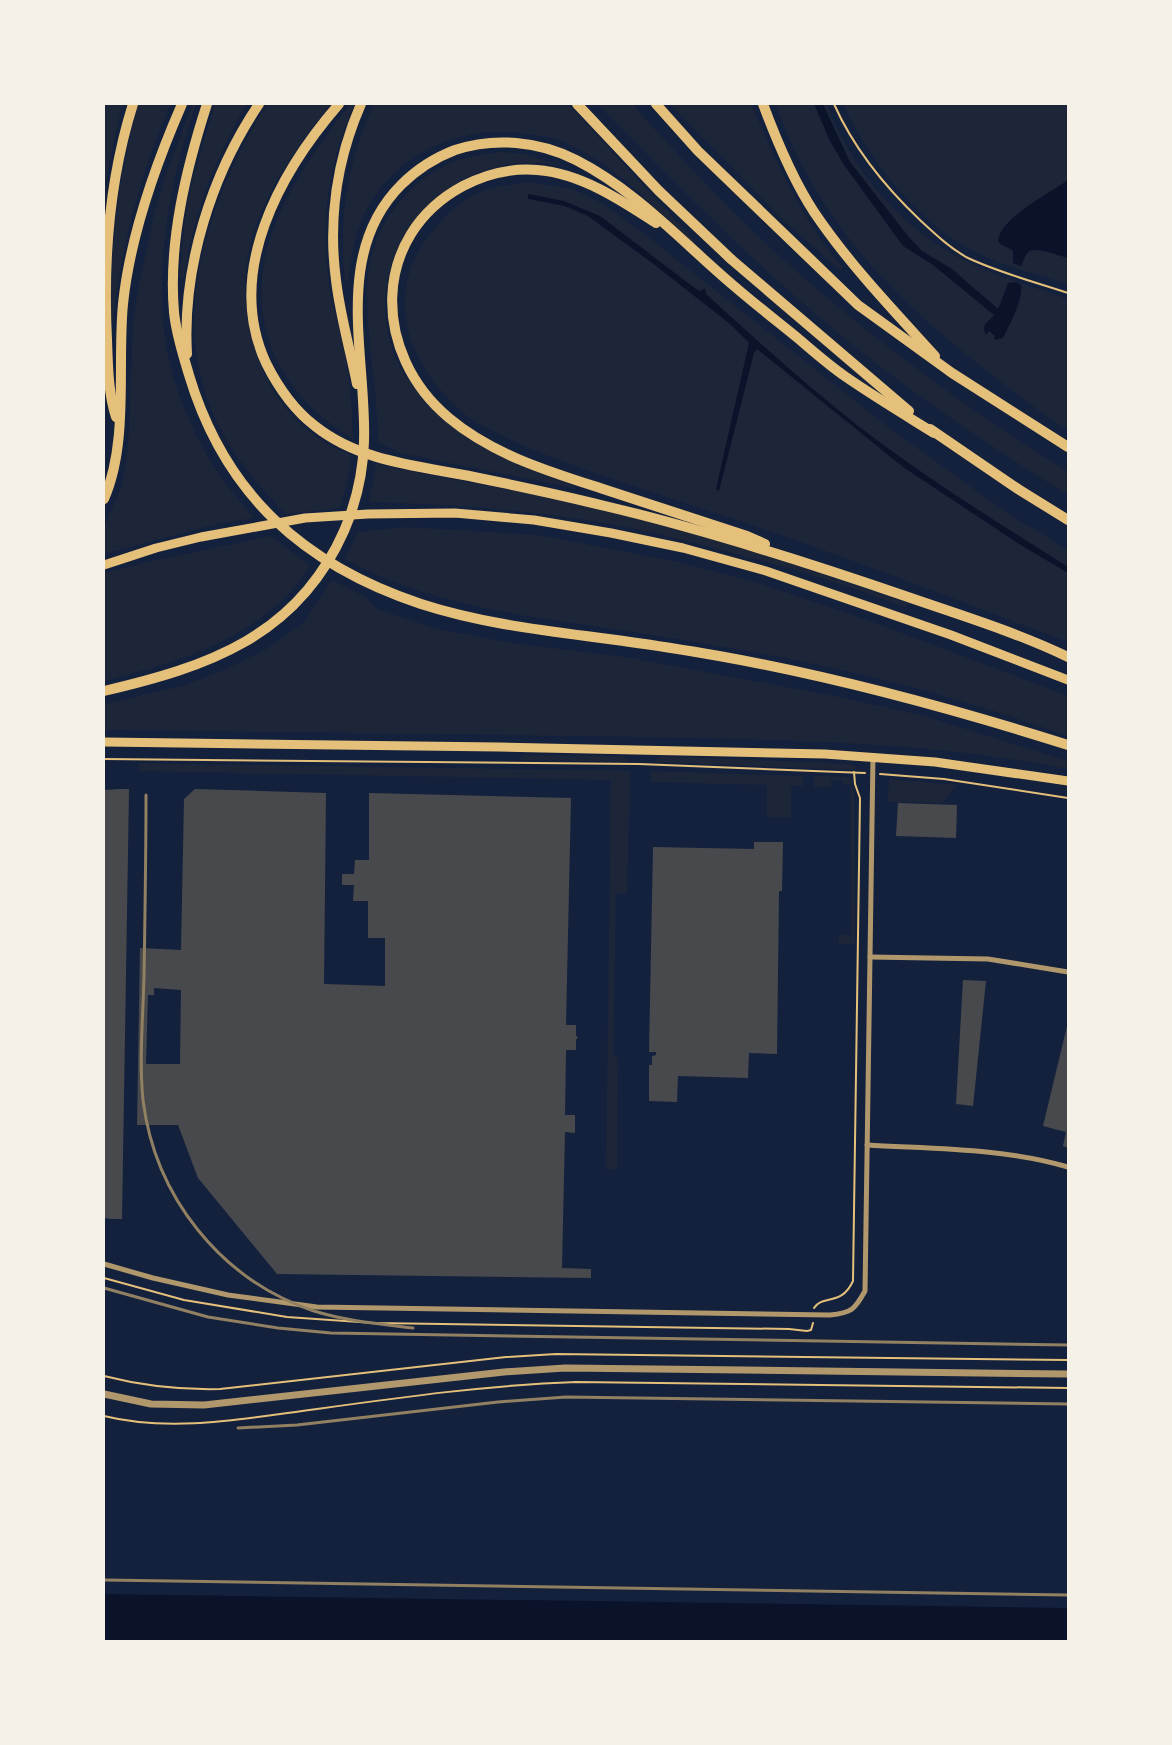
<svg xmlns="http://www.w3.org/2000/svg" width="1172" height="1745" font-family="'Source Sans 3',sans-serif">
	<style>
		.green { fill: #1d2539 }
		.water { fill: #0b132b }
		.building { fill: #48494c; fill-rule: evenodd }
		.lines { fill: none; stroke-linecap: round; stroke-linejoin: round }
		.path { stroke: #e5c07b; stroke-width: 2 }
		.minor { stroke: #b1986c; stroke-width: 5 }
		.tertiary { stroke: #b1986c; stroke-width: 7 }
		.primary { stroke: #e5c07b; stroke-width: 9 }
		.trunk { stroke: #e5c07b; stroke-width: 9 }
		.motorway { stroke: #e5c07b; stroke-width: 10 }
		.rail { stroke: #918062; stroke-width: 3 }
	</style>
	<rect width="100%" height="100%" fill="#14213d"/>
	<g class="green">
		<path d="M 104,104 L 122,104 L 104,190 Z"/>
		<path d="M 138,104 L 170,104 C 140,178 122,241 113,321 L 110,322 C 109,248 119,177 138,104 Z"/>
		<path d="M 193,104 L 196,104 C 170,179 154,265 166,346 C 172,380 186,417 203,448 C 216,474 236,497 254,518 L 220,523 L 104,554 L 104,527 L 121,488 L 126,463 L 129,432 L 133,321 L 139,285 L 153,219 L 164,179 Z"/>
		<path d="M 215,104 L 247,104 C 214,160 194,212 184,277 L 179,278 L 186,210 L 193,178 Z"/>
		<path d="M 267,104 L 331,104 C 300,142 261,197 250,246 C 233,318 261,404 326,443 C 334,448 343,451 351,455 L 348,480 L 340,508 L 286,514 C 251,479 218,437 204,389 C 175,291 216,186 267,104 Z"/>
		<path d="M 350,104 L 355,104 C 331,153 321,214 327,268 C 329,296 338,322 344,349 C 350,378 352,409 353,439 C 283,397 245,328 268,246 C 283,193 318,146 350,104 Z"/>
		<path d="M 374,104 L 568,104 L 695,241 L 693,244 C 652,205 610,159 556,139 C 548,136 538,136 529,134 C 464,123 398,151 366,210 C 355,232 351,257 348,281 L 345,281 C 338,220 348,159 374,104 Z"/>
		<path d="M 597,104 L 632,104 C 678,155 726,207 777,254 C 867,335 966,409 1068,472 L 1068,495 C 982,441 898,384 820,318 C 741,251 670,177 597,104 Z"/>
		<path d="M 670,104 L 751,104 C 776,161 802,220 843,268 L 841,271 L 780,217 Z"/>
		<path d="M 776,104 L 826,104 C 854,173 904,233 974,265 C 1004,279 1037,288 1068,299 L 1068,430 C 1041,414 1016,393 991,374 C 896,301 815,220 776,104 Z"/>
		<path d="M 843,104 L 1068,104 L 1068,284 C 1030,272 986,262 953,239 C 906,205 867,156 843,104 Z"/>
		<path d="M 500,152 L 523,154 L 565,166 C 550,164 535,162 520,163 C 451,169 394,221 386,291 C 383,321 389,352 406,377 C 444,433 514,465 575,486 L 575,488 L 400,453 L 378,442 C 378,390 366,339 367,286 C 369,233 402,185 450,163 C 466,157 483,155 500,152 Z"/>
		<path d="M 528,182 L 573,189 L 603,204 L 638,229 L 892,430 L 1010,515 L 1068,550 L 1068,642 C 956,600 844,556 731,518 C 671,499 610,479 551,457 C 530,449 510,440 489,429 C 482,426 474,422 468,417 C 407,367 379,293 435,228 C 445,216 458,203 472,196 C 488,187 510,185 528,182 Z"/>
		<path d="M 376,464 C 451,481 528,491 604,509 C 707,533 807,569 908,603 L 906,608 C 842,582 774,563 706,546 C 671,537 636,528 600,522 C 523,509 446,504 369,502 Z"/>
		<path d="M 406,527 L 538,535 L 679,562 L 762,584 L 870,621 L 1068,696 L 1068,736 C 962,698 852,669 740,650 C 687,640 633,632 579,624 C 499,612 417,599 345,559 L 358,532 Z"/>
		<path d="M 271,536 L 310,566 C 264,638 181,661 104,681 L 104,573 L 157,560 Z"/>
		<path d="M 332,580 L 367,598 L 377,609 L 437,629 L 512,643 L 625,657 L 839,697 L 924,716 L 1068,761 L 1068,769 C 927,741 782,740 638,737 C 460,734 282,732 104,730 L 104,704 L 182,686 L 226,669 L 265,650 L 303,623 Z"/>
		<path d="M 522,755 L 624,756 L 629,762 L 519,760 Z"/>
		<path d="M 659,756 L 848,764 L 855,766 L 858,770 L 654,762 Z"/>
		<path d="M 139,763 L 630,771 L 627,893 L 616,893 L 613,1056 L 618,1057 L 617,1169 L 606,1169 L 611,780 L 139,771 Z"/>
		<path d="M 651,771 L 803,776 L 803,786 L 791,786 L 791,817 L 767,817 L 767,785 L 651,782 Z"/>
		<path d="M 814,776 L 850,777 L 854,793 L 855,944 L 839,944 L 839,935 L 851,935 L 851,785 L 843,784 L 843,780 L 831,780 L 831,787 L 814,787 Z"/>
		<path d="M 889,779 L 957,785 L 942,803 L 888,802 Z"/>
	</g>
	<g class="water">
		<path d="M 814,104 L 823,104 L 850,162 L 908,236 L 922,251 L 952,269 L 997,308 L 999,307 L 1008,283 L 1016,282 L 1021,285 C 1023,301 1010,323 1003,338 L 995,340 L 994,339 L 995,336 L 989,331 L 986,335 C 980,324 989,322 994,315 L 933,265 L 903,246 L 844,165 L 830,141 Z"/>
		<path d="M 1068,180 L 1068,258 C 1058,256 1034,245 1027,253 C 1025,256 1023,262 1021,266 L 1013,263 L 1013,251 C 1008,246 1002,247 998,241 C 1000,218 1050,193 1068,180 Z"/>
		<path d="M 528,194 L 564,201 L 600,216 L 696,289 L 700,291 L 705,288 L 706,294 C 755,339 805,384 857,425 C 924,477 997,522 1068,567 L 1068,573 L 1019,544 L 903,467 L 757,349 L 754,353 L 719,491 L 716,489 L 749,343 L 730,324 L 655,265 L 588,216 L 565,206 L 528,199 Z"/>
		<path d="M 104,1594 L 1068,1608 L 1068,1641 L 104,1641 Z"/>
	</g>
	<g class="building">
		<path d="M 120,789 L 129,789 L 122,1219 L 111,1219 L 104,1218 L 104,790 Z"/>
		<path d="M 195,789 L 326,793 L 324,984 L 385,986 L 385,938 L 368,938 L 368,901 L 353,901 L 354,885 L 342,885 L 342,874 L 354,874 L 355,860 L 369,860 L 369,793 L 571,798 L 566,1025 L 576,1025 L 576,1036 L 578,1037 L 576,1040 L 576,1050 L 566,1050 L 565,1115 L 575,1115 L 575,1133 L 565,1132 L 562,1268 L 591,1269 L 591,1278 L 277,1274 L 198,1178 L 178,1125 L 137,1125 L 140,948 L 181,950 L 184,799 ZM 154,988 L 181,990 L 180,1064 L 146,1064 L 148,995 L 154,995 Z"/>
		<path d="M 898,803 L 957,805 L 956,838 L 896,836 Z"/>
		<path d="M 754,842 L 783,842 L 782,891 L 779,891 L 777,1054 L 749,1053 L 748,1078 L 678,1076 L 677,1102 L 649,1101 L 649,1065 L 652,1065 L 652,1056 L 656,1055 L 656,1052 L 649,1052 L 653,847 L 754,849 Z"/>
		<path d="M 963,980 L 986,981 L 973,1106 L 956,1104 Z"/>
		<path d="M 1068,1022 L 1068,1148 L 1063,1146 L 1066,1132 L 1043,1126 Z"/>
	</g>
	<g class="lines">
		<g class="path">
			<path d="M 834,104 C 854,149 885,187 921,221 C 935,234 951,249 968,258 C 1000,273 1035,282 1068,293"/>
			<path d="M 104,759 L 639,764 L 865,773"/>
			<path d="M 880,774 L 944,779 L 1068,798"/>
			<path d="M 104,1278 L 184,1300 L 287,1317 L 374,1323 L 789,1329 L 807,1331 L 811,1330 L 813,1323"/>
			<path d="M 814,1308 C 823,1294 841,1307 853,1281 L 860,798 L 855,784 L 854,772"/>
			<path d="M 104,1376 C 143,1386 180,1390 220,1389 L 506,1357 L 556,1354 L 1068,1360"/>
			<path d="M 104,1416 C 173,1433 247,1418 317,1409 C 403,1397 489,1385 576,1382 L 1068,1388"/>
		</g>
		<g class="minor">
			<path d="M 870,957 L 988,959 L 1068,972"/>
			<path d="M 867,1145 C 934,1149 1003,1148 1068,1167"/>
			<path d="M 104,1264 L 153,1278 L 228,1295 L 317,1307 L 830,1315 C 852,1313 855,1309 865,1291 L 873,756"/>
		</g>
		<path class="tertiary" d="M 104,1394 L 151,1404 L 204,1405 L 504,1372 L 565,1368 L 1068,1374"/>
		<path class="primary" d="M 104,742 L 499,747 L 825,754 L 935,762 L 1068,781"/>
		<path class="trunk" d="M 104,565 L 156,548 L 201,537 L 305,518 L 368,514 L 455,513 L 534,520 L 611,533 L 683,548 L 766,571 L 951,635 L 1068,680"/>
		<g class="motorway">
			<path d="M 207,104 C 186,169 168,243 174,312 C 176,334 183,354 189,375 C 225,495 304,565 421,604 C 489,626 560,632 630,642 C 660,646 690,651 719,656 C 837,677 954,709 1068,745"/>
			<path d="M 339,104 C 280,172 224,272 266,363 C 278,387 294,410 315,426 C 360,462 420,466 474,477 C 518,486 561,495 605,506 C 707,530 806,562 905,596 C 960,615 1016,632 1068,657"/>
			<path d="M 577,104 L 659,191 L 732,260 L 909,411"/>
			<path d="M 656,104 L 698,151 L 858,305 L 952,373 L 1068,447"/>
			<path d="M 763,104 C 776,139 793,180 814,212 C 849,264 893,310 935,356"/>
			<path d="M 656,223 C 621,200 580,173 537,170 C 512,168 486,174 463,186 C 370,236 372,354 449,418 C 492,454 547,471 600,488 C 649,504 698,520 747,536 L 765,544"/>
			<path d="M 187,354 C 182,268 211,175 259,104"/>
			<path d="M 357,384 C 350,349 340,315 336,280 C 328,220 337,159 361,104"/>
			<path d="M 116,417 C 108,392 108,366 107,340 C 103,260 109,180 133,104"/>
			<path d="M 930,429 L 1018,489 L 1068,520"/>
			<path d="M 104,499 C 129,442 117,365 123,304 C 130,236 155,166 182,104"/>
			<path d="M 104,691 C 207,667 297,637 344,531 C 356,503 363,473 364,442 C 367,357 332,254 401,185 C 416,170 434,158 455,150 C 494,137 539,141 576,160 C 637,191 683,243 734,286 C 756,305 778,322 800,340 C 815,353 830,366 846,377 C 875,397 905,415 934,433"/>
		</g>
		<g class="rail">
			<path d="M 146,795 C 146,856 145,916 144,977 C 143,1017 139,1060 143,1100 C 155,1197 221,1280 314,1311 C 346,1321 380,1324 413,1328"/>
			<path d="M 104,1288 L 208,1317 L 278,1328 L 331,1333 L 1068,1345"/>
			<path d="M 238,1428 L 297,1425 L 498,1402 L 566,1397 L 1068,1404"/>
			<path d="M 104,1580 L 1068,1595"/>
		</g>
	</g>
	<rect width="1172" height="1745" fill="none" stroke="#f6f1e7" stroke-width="210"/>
</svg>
